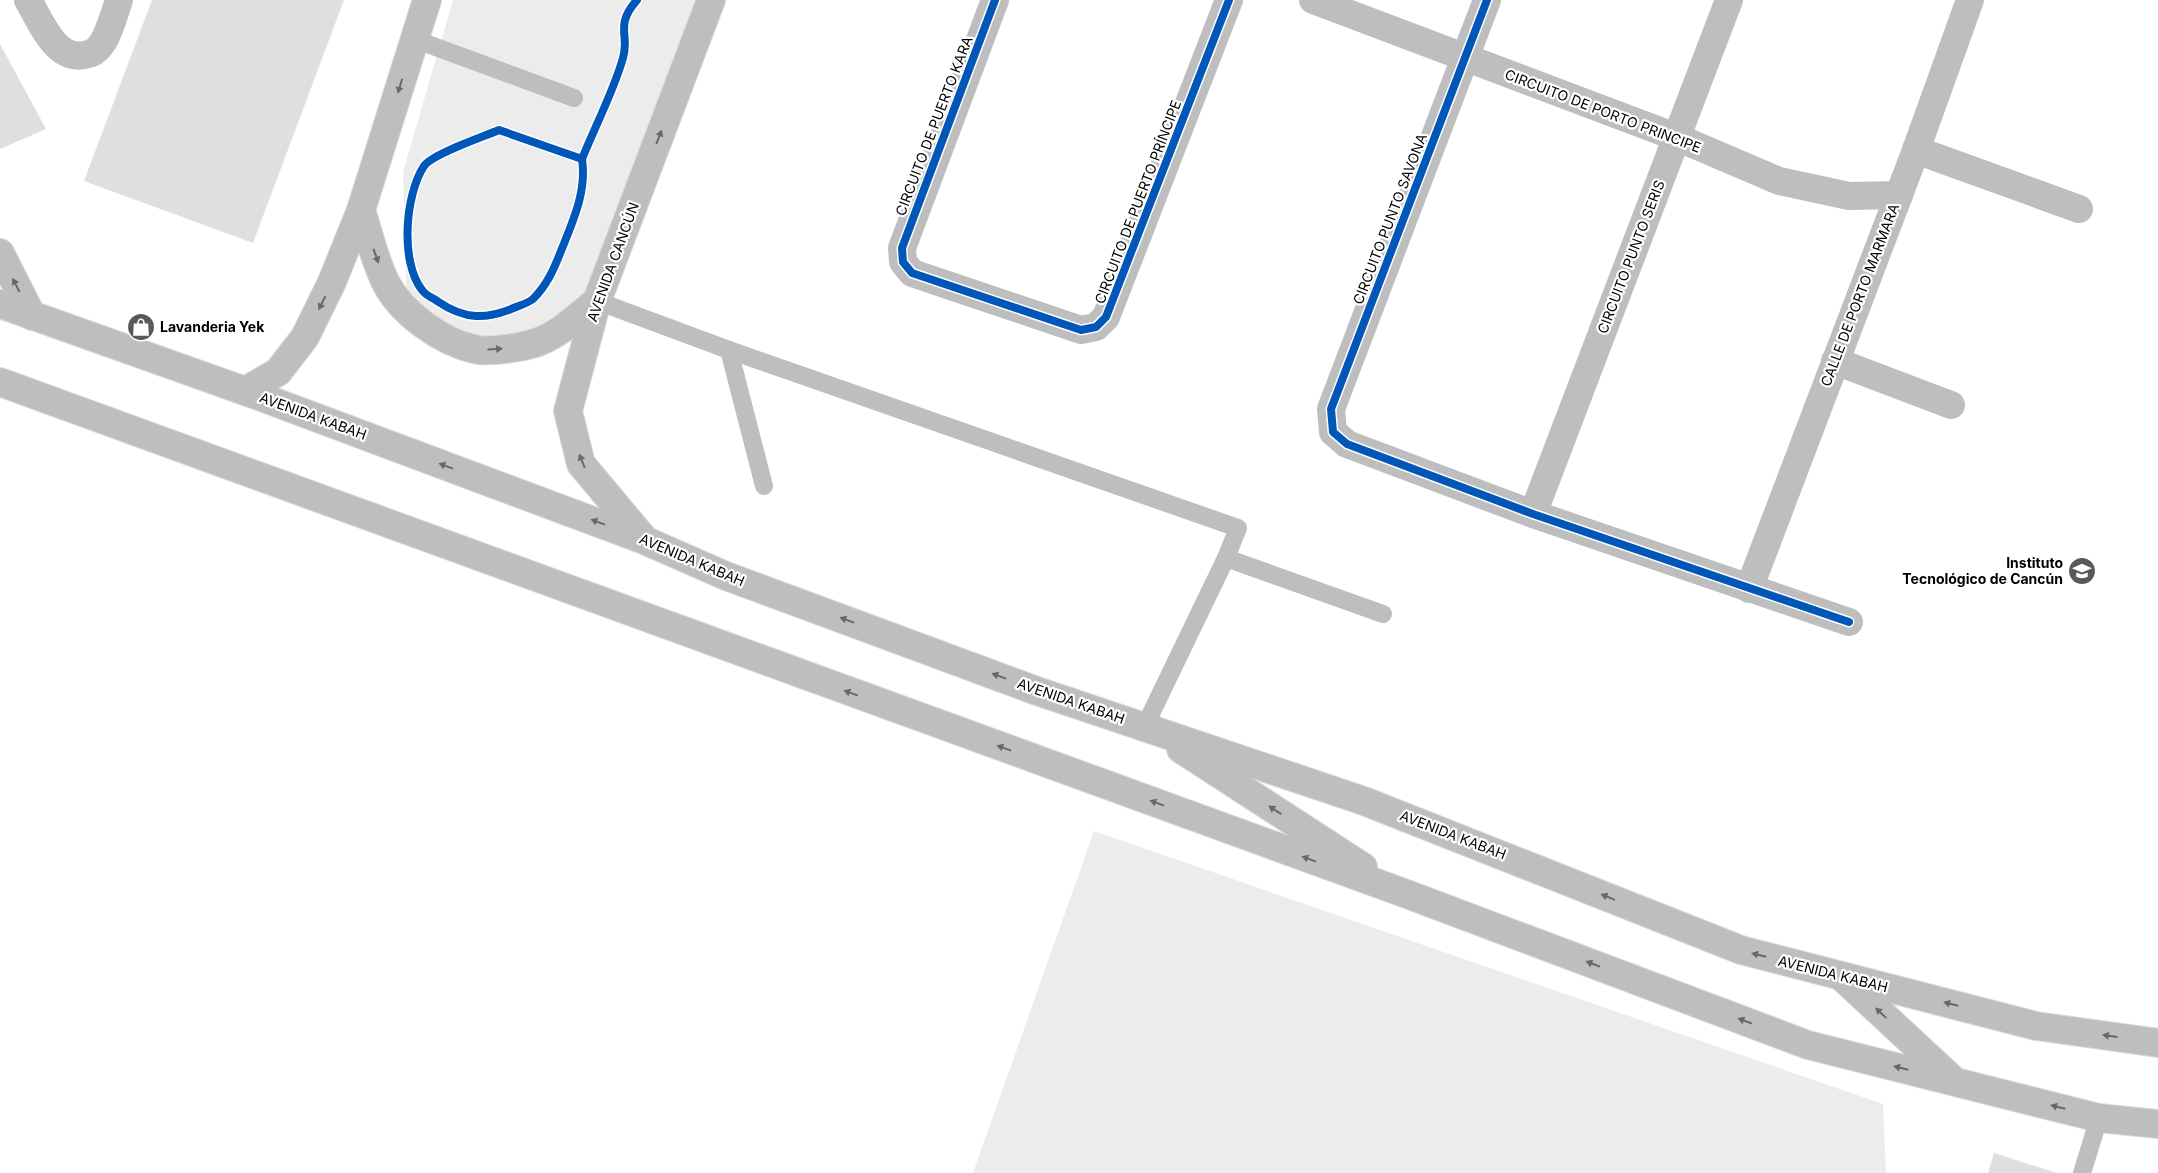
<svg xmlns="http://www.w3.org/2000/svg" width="2158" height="1173" font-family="Inter,sans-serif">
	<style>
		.green { fill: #ececec }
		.building { fill: #dfdfdf }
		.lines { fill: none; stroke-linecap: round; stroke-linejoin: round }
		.primary-casing { stroke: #dbdbdb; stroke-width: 30 }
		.lane { stroke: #bebebe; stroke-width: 18 }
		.street { stroke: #bebebe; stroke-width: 28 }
		.primary { stroke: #bebebe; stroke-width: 28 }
		.cycleway-casing { stroke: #fff; stroke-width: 11 }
		.cycleway { stroke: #0057b8; stroke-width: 8 }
		.oneway { fill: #686868 }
		.labels { text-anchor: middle; stroke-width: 4.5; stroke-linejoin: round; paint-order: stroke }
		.street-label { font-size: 14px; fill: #000; stroke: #fff }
		.poi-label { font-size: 14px; font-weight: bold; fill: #000; stroke: #fff; text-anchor: start }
	</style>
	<rect width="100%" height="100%" fill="#fff"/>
	<g class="green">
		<path d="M 453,0 L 708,0 L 581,314 L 489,348 L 407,311 L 403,172 Z"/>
		<path d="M 1094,831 L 1883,1104 L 1886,1173 L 973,1173 Z"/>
	</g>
	<g class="building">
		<path d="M 152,0 L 344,0 L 253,243 L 84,181 Z"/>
		<path d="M 0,44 L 46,129 L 0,149 Z"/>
		<path d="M 1994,1153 L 2057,1173 L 1988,1173 Z"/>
	</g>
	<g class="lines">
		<g class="primary-casing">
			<g id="primary">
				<path d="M 361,210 C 369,234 375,263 387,285 C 403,314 442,342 474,349 C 488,353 524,347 538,342 C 560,334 579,315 597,301"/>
				<path d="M 0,253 L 32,316"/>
				<path d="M 0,304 L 245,391 L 644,540 L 726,576 L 1037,691 L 1364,801 L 1741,950 L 2036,1026 L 2158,1043"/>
				<path d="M 0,382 L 1404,893 L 1808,1045 L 2099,1118 L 2158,1124"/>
				<path d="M 245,391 L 278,372 L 305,337 L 332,282 L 361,210 L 427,0"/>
				<path d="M 643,538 L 581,464 L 568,411 L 597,301 L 711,0"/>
				<path d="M 1181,749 L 1363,867"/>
				<path d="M 1842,977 L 1952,1079"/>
			</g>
		</g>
		<g class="lane">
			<path d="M 414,39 L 574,98"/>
			<path d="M 597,301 L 729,350 L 764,486"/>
			<path d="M 729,350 L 1238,528 L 1226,558 L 1145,726"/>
			<path d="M 1226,558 L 1383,614"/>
			<path d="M 2082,1173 L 2099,1118"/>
		</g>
		<g class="street">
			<path d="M 28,0 C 40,20 55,61 84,55 C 91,54 96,52 100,46 C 108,37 115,12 119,0"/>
			<path d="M 995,0 L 902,248 L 903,262 L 912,273 L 1081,330 L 1096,327 L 1106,317 L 1229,0"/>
			<path d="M 1313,0 L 1676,137 L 1779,181 L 1849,196 L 1899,195"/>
			<path d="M 1487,0 L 1331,409 L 1333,432 L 1347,444 L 1533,514 L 1849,622"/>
			<path d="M 1916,150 L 2079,209"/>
			<path d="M 1835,361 L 1951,405"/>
			<path d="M 1533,514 L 1729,0"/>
			<path d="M 1749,589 L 1916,150 L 1970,0"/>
		</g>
		<use href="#primary" class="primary"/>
		<g class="cycleway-casing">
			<g id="cycleway">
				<path d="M 995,0 L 902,248 L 903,262 L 912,273 L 1081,330 L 1096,327 L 1106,317 L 1229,0"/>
				<path d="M 1487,0 L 1331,409 L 1333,432 L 1347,444 L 1533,514 L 1849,622"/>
				<path d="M 582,159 L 499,130 C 483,137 432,154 424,166 C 405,195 400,262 422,290 C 425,295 433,298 437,301 C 465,320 486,320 516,307 C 521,305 528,303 533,299 C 547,285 554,269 561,251 C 573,221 587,191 582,159 C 595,126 613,93 623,58 C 630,35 614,26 637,0"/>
			</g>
		</g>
		<use href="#cycleway" class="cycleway"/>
	</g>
	<defs><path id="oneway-solid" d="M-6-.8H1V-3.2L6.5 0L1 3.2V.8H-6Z" transform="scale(1.25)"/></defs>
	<g class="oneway">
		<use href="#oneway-solid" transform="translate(400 86) rotate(107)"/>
		<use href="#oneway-solid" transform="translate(659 137) rotate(-69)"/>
		<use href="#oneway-solid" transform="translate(376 256) rotate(70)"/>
		<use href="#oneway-solid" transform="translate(16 285) rotate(-117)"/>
		<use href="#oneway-solid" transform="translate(322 303) rotate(116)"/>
		<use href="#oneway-solid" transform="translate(495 349) rotate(-3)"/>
		<use href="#oneway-solid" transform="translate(582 461) rotate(-112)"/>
		<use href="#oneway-solid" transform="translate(446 466) rotate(-160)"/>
		<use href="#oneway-solid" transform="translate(598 522) rotate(-160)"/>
		<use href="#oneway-solid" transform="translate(847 620) rotate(-160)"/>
		<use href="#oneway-solid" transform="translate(999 676) rotate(-160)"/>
		<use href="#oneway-solid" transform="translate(851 693) rotate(-160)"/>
		<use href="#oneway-solid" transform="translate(1004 748) rotate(-160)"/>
		<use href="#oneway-solid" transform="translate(1157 803) rotate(-160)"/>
		<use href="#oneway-solid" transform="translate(1275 810) rotate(-147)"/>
		<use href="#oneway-solid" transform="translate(1309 859) rotate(-160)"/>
		<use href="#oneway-solid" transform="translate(1608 897) rotate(-158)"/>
		<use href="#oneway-solid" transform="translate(1759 955) rotate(-166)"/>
		<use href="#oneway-solid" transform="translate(1593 964) rotate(-159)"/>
		<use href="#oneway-solid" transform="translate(1951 1004) rotate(-166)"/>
		<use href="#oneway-solid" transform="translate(1881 1013) rotate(-137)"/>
		<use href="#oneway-solid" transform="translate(1745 1021) rotate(-159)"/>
		<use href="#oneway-solid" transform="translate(2110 1036) rotate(-172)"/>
		<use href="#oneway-solid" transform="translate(1901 1068) rotate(-166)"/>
		<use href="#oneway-solid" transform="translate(2058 1107) rotate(-166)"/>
	</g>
	<defs>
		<g id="shop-disc" transform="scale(1.4375)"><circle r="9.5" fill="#595959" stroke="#fff"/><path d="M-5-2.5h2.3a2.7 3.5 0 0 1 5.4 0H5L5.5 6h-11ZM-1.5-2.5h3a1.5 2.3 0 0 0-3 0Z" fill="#fff"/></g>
		<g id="university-disc" transform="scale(1.4375)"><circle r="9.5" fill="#595959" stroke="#fff"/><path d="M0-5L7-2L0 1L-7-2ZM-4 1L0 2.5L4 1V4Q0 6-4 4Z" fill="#fff"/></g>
	</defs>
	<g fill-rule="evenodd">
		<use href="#shop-disc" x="141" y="327"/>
		<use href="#university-disc" x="2082" y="571"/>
	</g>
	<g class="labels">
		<g class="street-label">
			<text transform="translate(1603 111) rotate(21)" y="5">CIRCUITO DE PORTO PRINCIPE</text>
			<text transform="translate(934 126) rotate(-69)" y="5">CIRCUITO DE PUERTO KARA</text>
			<text transform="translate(1138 202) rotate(-69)" y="5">CIRCUITO DE PUERTO PRÍNCIPE</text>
			<text transform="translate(1390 219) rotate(-69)" y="5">CIRCUITO PUNTO SAVONA</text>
			<text transform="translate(1631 257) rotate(-69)" y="5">CIRCUITO PUNTO SERIS</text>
			<text transform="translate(613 262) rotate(-70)" y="5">AVENIDA CANCÚN</text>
			<text transform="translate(1860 295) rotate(-69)" y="5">CALLE DE PORTO MARMARA</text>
			<text transform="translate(313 416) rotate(20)" y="5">AVENIDA KABAH</text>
			<text transform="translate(692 560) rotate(23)" y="5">AVENIDA KABAH</text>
			<text transform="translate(1071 701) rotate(19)" y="5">AVENIDA KABAH</text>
			<text transform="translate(1453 835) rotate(21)" y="5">AVENIDA KABAH</text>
			<text transform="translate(1833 974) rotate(14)" y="5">AVENIDA KABAH</text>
		</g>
		<g class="poi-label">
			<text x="160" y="332">Lavanderia Yek</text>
			<text x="2063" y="568" text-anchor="end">Instituto<tspan x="2063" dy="16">Tecnológico de Cancún</tspan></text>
		</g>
	</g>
</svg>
